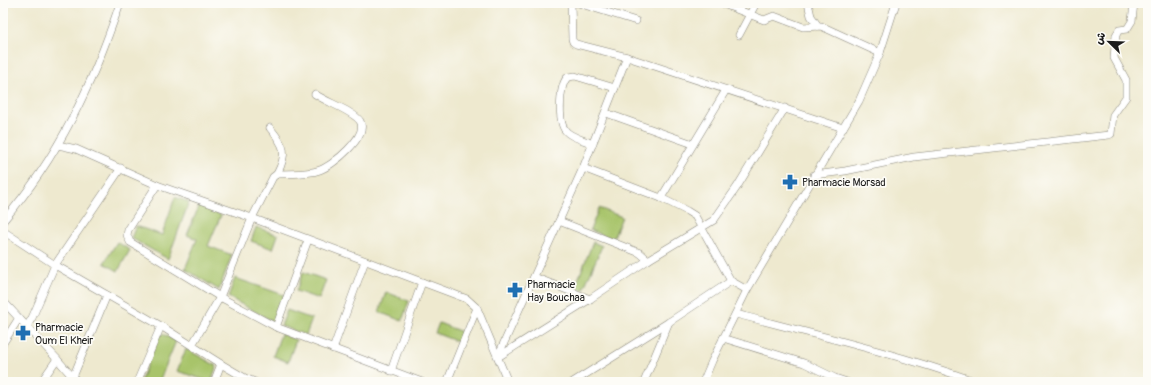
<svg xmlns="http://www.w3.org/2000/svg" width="1151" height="385" font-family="Pangolin,'Playpen Sans Arabic',sans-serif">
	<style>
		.green { fill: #a8c46b; stroke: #627044 }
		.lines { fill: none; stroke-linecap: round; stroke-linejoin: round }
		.minor-casing { stroke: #858276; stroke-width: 8 }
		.minor { stroke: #fff; stroke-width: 7 }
		.labels { text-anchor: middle; stroke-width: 3.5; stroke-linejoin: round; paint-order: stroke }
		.poi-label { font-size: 11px; fill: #1c1c1c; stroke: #fdfcf7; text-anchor: start }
	</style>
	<rect width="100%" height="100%" fill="#fdfcf7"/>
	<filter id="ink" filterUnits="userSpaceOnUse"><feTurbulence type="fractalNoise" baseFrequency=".025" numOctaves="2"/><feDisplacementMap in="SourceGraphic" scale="8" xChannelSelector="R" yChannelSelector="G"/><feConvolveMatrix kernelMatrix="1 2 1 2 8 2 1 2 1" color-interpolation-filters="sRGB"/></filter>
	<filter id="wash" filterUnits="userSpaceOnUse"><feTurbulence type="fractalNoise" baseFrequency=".012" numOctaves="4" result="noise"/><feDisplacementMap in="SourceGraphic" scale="16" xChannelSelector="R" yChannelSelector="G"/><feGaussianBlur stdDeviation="0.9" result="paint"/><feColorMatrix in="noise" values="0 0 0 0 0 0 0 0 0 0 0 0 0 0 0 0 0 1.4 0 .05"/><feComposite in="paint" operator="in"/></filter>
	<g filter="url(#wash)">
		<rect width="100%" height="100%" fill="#eee9cf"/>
		<g class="green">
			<path d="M 175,197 L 189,202 L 168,259 L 131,238 L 136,226 L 162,235 Z"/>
			<path d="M 199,206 L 221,215 L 208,246 L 232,255 L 219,290 L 185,269 L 197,239 L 187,235 Z"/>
			<path d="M 599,208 L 622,217 L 613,239 L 590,230 Z"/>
			<path d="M 256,227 L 278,235 L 273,249 L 251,241 Z"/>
			<path d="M 117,242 L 130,250 L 118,271 L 104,263 Z"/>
			<path d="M 593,242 L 602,246 L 583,290 L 575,287 Z"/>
			<path d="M 303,272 L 326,280 L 319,299 L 296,291 Z"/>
			<path d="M 235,278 L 284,295 L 274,322 L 228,297 Z"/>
			<path d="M 386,292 L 409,301 L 402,321 L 379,312 Z"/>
			<path d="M 287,310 L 312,319 L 306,335 L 281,326 Z"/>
			<path d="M 439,323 L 462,332 L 458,342 L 435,333 Z"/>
			<path d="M 160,334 L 163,334 L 176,341 L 159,382 L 140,382 Z"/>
			<path d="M 281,334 L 296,340 L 288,362 L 273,356 Z"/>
			<path d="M 186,349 L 215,365 L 216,368 L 211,382 L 177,371 Z"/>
		</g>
	</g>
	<g filter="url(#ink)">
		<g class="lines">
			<g class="minor-casing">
				<g id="minor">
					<path d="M 571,3 L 572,39 L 573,42 L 576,44 L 627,57 L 843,128"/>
					<path d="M 578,3 L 636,21"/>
					<path d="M 808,3 L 811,16 L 818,26"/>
					<path d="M 726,5 L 764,20 L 774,16 L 803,27 L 821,26 L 880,53"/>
					<path d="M 739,35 L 756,3"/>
					<path d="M 606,113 L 693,144"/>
					<path d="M 270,128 C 285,146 288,153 277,174"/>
					<path d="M 593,144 C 584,140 570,137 565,130 C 558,121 559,84 568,77 L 575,76 L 615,88"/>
					<path d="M 58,145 L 76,149 L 157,185 L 252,218 L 467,299 L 477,308 L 508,382"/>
					<path d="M 583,168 L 661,198 L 687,211 L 695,216 L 731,281 L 747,290"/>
					<path d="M 814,175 L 845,171 L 914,157 L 1109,135 L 1111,134 L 1113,115 L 1126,97 L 1126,80 L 1114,58 L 1116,35 L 1119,30 L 1127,29 L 1132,21 L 1134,3"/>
					<path d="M 157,185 L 128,230 L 127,235 L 130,242 L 220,297 L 276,327 L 422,382"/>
					<path d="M 661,198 L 726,90"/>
					<path d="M 3,221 C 59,157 93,83 120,3"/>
					<path d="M 559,221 L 640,253 L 648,260"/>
					<path d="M 3,231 L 55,265 L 161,326 L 221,364 L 245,378 L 255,382"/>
					<path d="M 534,277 L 590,299"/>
					<path d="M 3,301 L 57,359 L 77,382"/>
					<path d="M 736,314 C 817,335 898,354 977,382"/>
					<path d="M 27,326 L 32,318 L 55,265 L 121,168"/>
					<path d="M 276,327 L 308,240"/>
					<path d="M 723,338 L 804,363 L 835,378 L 847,382"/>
					<path d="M 3,343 L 19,318"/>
					<path d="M 192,345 L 220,297 L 252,218 L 273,177 L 277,174 C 291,173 306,175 320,170 C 332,166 369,136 360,121 C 353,111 326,102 315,94"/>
					<path d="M 333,349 L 365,261"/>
					<path d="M 498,356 L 583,168 L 627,57"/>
					<path d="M 498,357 L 590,299 L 648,260 L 714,220 L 737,187 L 785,108"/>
					<path d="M 391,371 L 422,282"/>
					<path d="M 73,377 L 107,295"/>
					<path d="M 41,382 L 57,359"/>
					<path d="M 137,382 L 161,326"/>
					<path d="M 214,382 L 221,364"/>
					<path d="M 447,382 L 477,308"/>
					<path d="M 573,382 L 669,322 L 731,281"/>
					<path d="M 644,382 L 669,322"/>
					<path d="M 703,382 L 712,361 L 747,290 L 859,101 L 880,53 L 896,3"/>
				</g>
			</g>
			<use href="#minor" class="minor"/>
		</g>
	</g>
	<defs>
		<g id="pharmacy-bare" transform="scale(1.2)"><path d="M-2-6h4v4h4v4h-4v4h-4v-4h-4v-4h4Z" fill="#1f6fb2" stroke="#fdfcf7" stroke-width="2.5" paint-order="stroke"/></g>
	</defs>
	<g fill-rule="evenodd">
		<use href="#pharmacy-bare" x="790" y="182"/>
		<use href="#pharmacy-bare" x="515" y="290"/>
		<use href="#pharmacy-bare" x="23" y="333"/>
	</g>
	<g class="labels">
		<g class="poi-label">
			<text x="802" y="186">Pharmacie Morsad</text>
			<text x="527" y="288">Pharmacie<tspan x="527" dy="13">Hay Bouchaa</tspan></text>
			<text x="35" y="331">Pharmacie<tspan x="35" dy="13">Oum El Kheir</tspan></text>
		</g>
	</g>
	<rect width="1151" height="385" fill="none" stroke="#fdfcf7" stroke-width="16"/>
	<g transform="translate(1109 42) rotate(293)" stroke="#fdfcf7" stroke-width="3" paint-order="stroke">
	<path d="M0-3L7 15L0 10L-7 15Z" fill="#1c1c1c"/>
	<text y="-6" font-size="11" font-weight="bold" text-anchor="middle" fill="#1c1c1c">ش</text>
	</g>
</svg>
